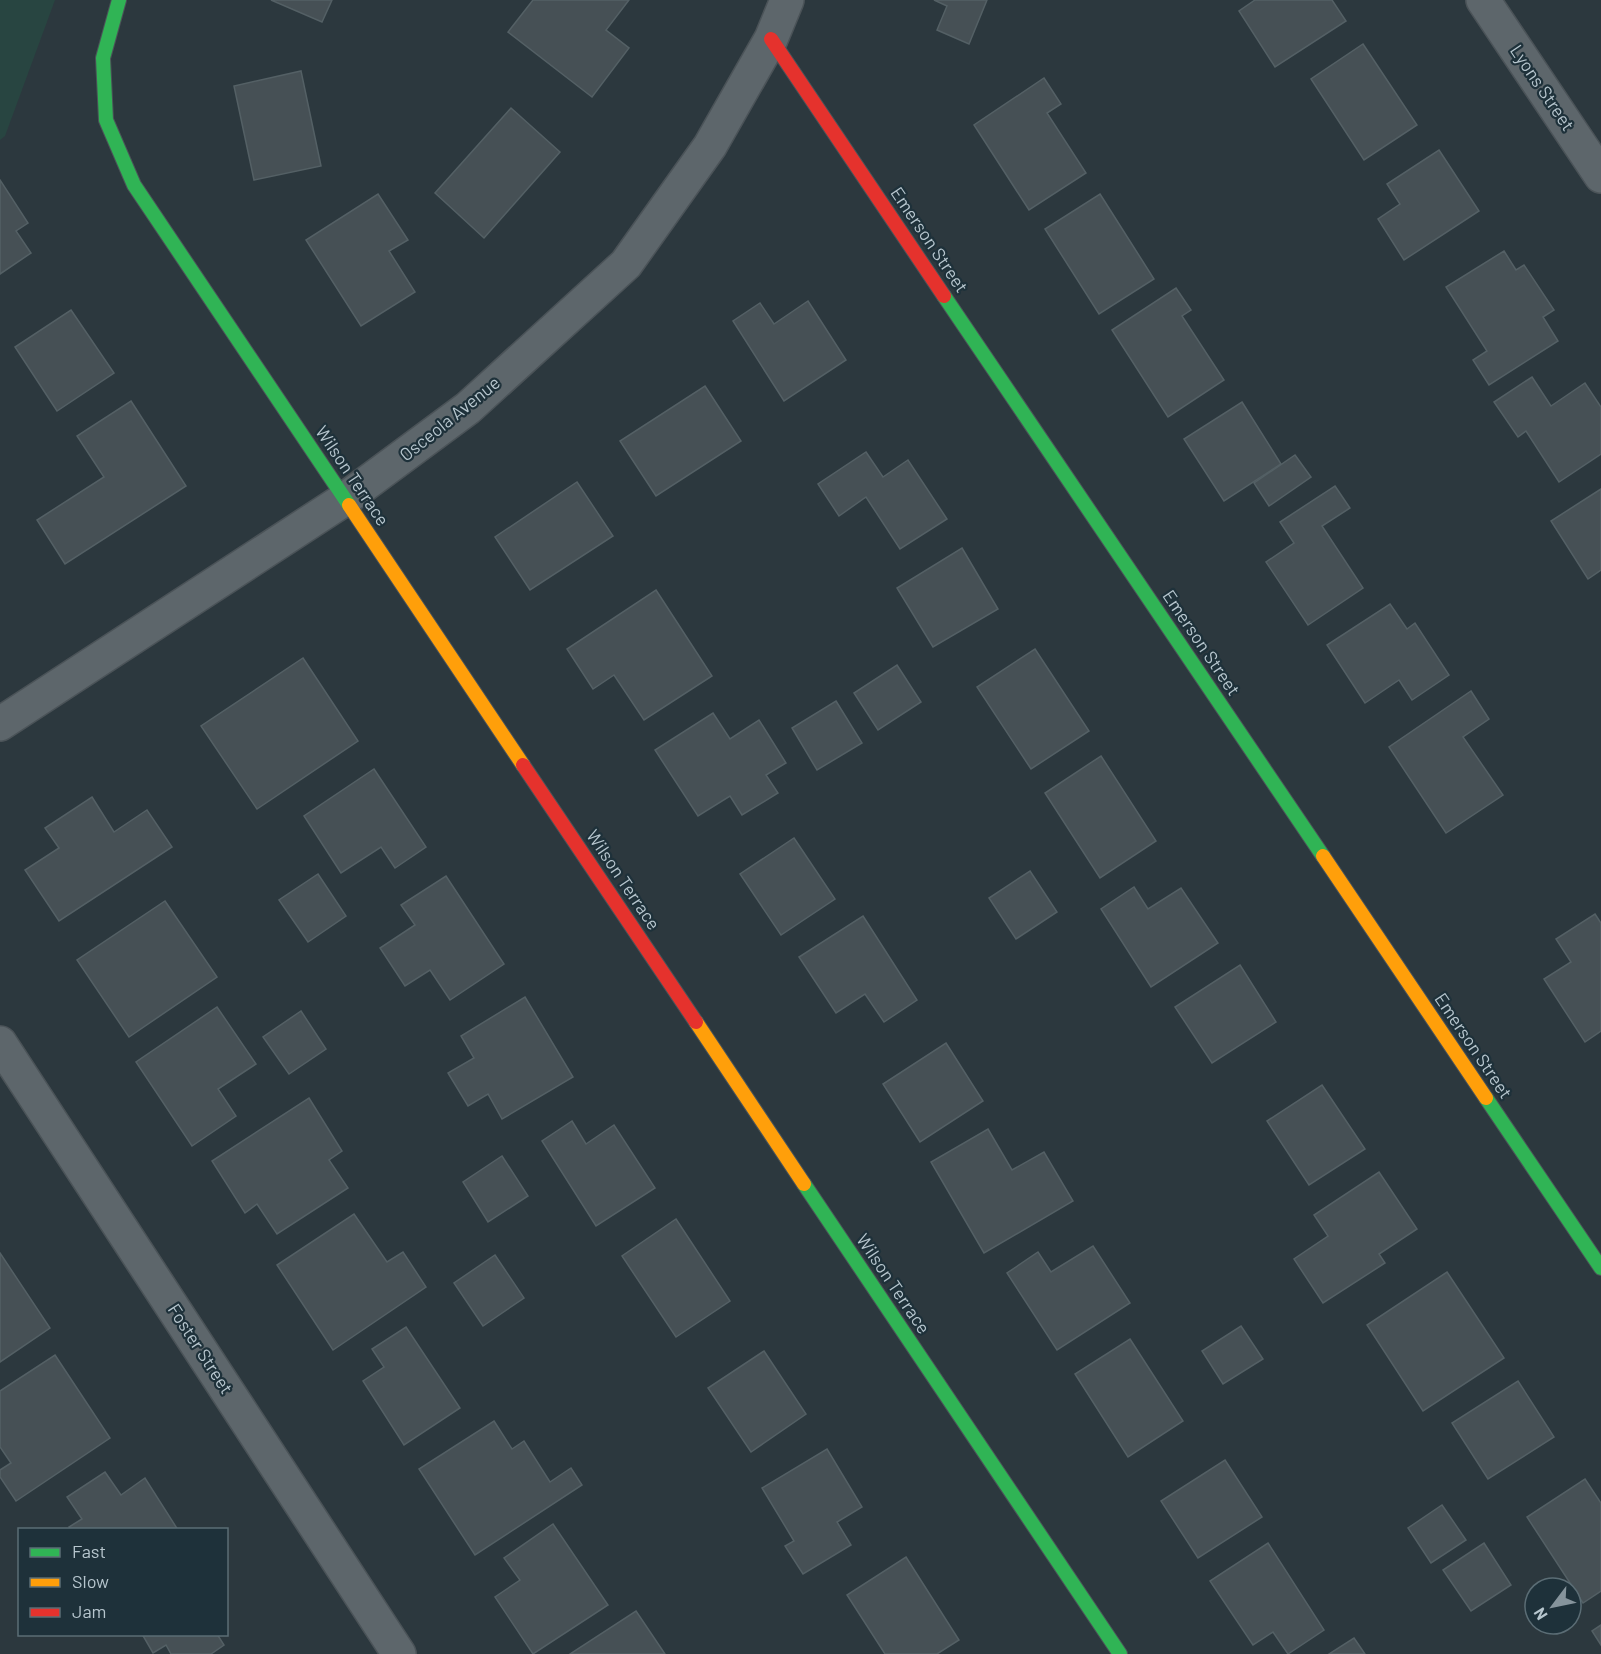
<svg xmlns="http://www.w3.org/2000/svg" width="1601" height="1654" font-family="Barlow,sans-serif">
	<style>
		.green { fill: #284541 }
		.building { fill: #465055; stroke: #546065; stroke-width: 1.5 }
		.lines { fill: none; stroke-linecap: round; stroke-linejoin: round }
		.street-casing { stroke: #4b5358; stroke-width: 36 }
		.fast-casing { stroke: #4b5358; stroke-width: 16 }
		.slow-casing { stroke: #4b5358; stroke-width: 16 }
		.jam-casing { stroke: #4b5358; stroke-width: 16 }
		.street { stroke: #5d666b; stroke-width: 33 }
		.fast { stroke: #30b455; stroke-width: 14 }
		.slow { stroke: #ff9f0a; stroke-width: 14 }
		.jam { stroke: #e5322d; stroke-width: 14 }
		.labels { text-anchor: middle; stroke-width: 4.5; stroke-linejoin: round; paint-order: stroke }
		.street-label { font-size: 18px; fill: #b7c6ce; stroke: #1e313a }
	</style>
	<rect width="100%" height="100%" fill="#2c383e"/>
	<path class="green" d="M 0,0 L 55,0 L 5,136 L 0,140 Z"/>
	<g class="building">
		<path d="M 271,0 L 332,0 L 322,22 Z"/>
		<path d="M 533,0 L 629,0 L 606,30 L 629,48 L 592,97 L 508,32 Z"/>
		<path d="M 934,0 L 987,0 L 969,44 L 937,30 L 947,6 Z"/>
		<path d="M 1255,0 L 1332,0 L 1346,21 L 1275,67 L 1239,11 Z"/>
		<path d="M 1363,44 L 1417,125 L 1364,160 L 1311,79 Z"/>
		<path d="M 301,71 L 321,166 L 254,180 L 234,86 Z"/>
		<path d="M 1044,78 L 1061,104 L 1047,113 L 1086,173 L 1029,210 L 974,125 Z"/>
		<path d="M 511,108 L 560,152 L 484,238 L 435,193 Z"/>
		<path d="M 1439,150 L 1479,211 L 1404,260 L 1378,219 L 1400,204 L 1387,184 Z"/>
		<path d="M 0,180 L 28,223 L 16,231 L 31,253 L 0,274 Z"/>
		<path d="M 378,194 L 408,240 L 389,251 L 415,292 L 361,326 L 306,240 Z"/>
		<path d="M 1100,194 L 1154,279 L 1099,314 L 1045,229 Z"/>
		<path d="M 1504,251 L 1516,270 L 1524,265 L 1554,310 L 1543,317 L 1558,341 L 1489,385 L 1473,360 L 1487,351 L 1446,287 Z"/>
		<path d="M 1176,288 L 1191,310 L 1182,316 L 1224,380 L 1168,417 L 1112,330 Z"/>
		<path d="M 808,301 L 846,360 L 784,401 L 733,321 L 760,303 L 774,324 Z"/>
		<path d="M 71,310 L 114,373 L 57,411 L 15,347 Z"/>
		<path d="M 1532,377 L 1551,406 L 1585,383 L 1601,407 L 1601,454 L 1559,482 L 1526,431 L 1518,437 L 1494,402 Z"/>
		<path d="M 705,386 L 741,441 L 656,496 L 620,441 Z"/>
		<path d="M 131,401 L 186,486 L 65,564 L 37,520 L 104,477 L 77,436 Z"/>
		<path d="M 1242,402 L 1281,464 L 1224,501 L 1184,439 Z"/>
		<path d="M 866,452 L 883,477 L 908,460 L 947,519 L 900,549 L 866,497 L 839,516 L 818,484 Z"/>
		<path d="M 1295,455 L 1311,477 L 1269,506 L 1254,483 Z"/>
		<path d="M 577,482 L 613,536 L 530,590 L 495,537 Z"/>
		<path d="M 1335,486 L 1350,508 L 1322,526 L 1363,588 L 1308,625 L 1266,562 L 1294,543 L 1280,522 Z"/>
		<path d="M 1601,489 L 1601,570 L 1588,579 L 1551,521 Z"/>
		<path d="M 962,548 L 998,609 L 933,647 L 897,588 Z"/>
		<path d="M 656,590 L 712,676 L 644,720 L 614,675 L 593,689 L 567,649 Z"/>
		<path d="M 1390,604 L 1407,629 L 1415,623 L 1449,675 L 1412,700 L 1399,680 L 1365,703 L 1327,645 Z"/>
		<path d="M 1035,649 L 1089,731 L 1031,769 L 977,687 Z"/>
		<path d="M 303,658 L 358,741 L 257,809 L 201,726 Z"/>
		<path d="M 897,665 L 921,702 L 878,730 L 854,693 Z"/>
		<path d="M 1471,691 L 1489,719 L 1463,737 L 1503,795 L 1446,833 L 1389,747 Z"/>
		<path d="M 836,701 L 862,743 L 817,770 L 792,728 Z"/>
		<path d="M 713,713 L 730,739 L 759,720 L 786,763 L 766,775 L 778,793 L 742,815 L 730,796 L 698,816 L 655,750 Z"/>
		<path d="M 1101,756 L 1156,841 L 1100,878 L 1045,793 Z"/>
		<path d="M 374,769 L 426,847 L 395,868 L 381,847 L 341,873 L 304,816 Z"/>
		<path d="M 92,797 L 114,832 L 147,810 L 172,847 L 59,921 L 25,870 L 59,848 L 45,828 Z"/>
		<path d="M 794,838 L 835,899 L 781,935 L 740,874 Z"/>
		<path d="M 1030,871 L 1057,912 L 1016,939 L 989,898 Z"/>
		<path d="M 318,874 L 346,916 L 308,942 L 279,900 Z"/>
		<path d="M 446,876 L 504,964 L 450,1000 L 430,970 L 405,986 L 380,948 L 415,925 L 401,905 Z"/>
		<path d="M 1134,887 L 1148,909 L 1181,888 L 1218,943 L 1151,987 L 1101,909 Z"/>
		<path d="M 165,901 L 217,977 L 129,1037 L 77,960 Z"/>
		<path d="M 1595,914 L 1601,923 L 1601,1031 L 1585,1042 L 1544,979 L 1571,962 L 1556,939 Z"/>
		<path d="M 863,916 L 917,1000 L 884,1022 L 865,994 L 836,1013 L 799,957 Z"/>
		<path d="M 1240,965 L 1276,1022 L 1212,1063 L 1175,1007 Z"/>
		<path d="M 525,997 L 573,1077 L 502,1119 L 488,1094 L 468,1106 L 448,1073 L 474,1058 L 461,1036 Z"/>
		<path d="M 217,1007 L 256,1064 L 218,1089 L 236,1116 L 192,1146 L 136,1062 Z"/>
		<path d="M 301,1011 L 326,1049 L 289,1074 L 263,1037 Z"/>
		<path d="M 946,1043 L 983,1101 L 920,1142 L 883,1084 Z"/>
		<path d="M 1322,1085 L 1365,1149 L 1309,1185 L 1267,1121 Z"/>
		<path d="M 309,1098 L 342,1151 L 329,1160 L 348,1188 L 277,1234 L 257,1204 L 245,1213 L 212,1161 Z"/>
		<path d="M 572,1121 L 586,1144 L 614,1125 L 655,1188 L 596,1226 L 542,1141 Z"/>
		<path d="M 988,1129 L 1012,1170 L 1044,1152 L 1073,1201 L 984,1253 L 931,1162 Z"/>
		<path d="M 502,1156 L 528,1196 L 488,1222 L 463,1182 Z"/>
		<path d="M 1379,1172 L 1417,1229 L 1379,1254 L 1385,1263 L 1323,1303 L 1294,1259 L 1328,1236 L 1314,1215 Z"/>
		<path d="M 354,1214 L 387,1262 L 403,1252 L 426,1287 L 333,1350 L 277,1265 Z"/>
		<path d="M 676,1219 L 730,1301 L 676,1337 L 622,1256 Z"/>
		<path d="M 1093,1246 L 1130,1303 L 1057,1350 L 1007,1273 L 1038,1252 L 1051,1272 Z"/>
		<path d="M 0,1253 L 50,1328 L 0,1362 Z"/>
		<path d="M 495,1255 L 524,1298 L 483,1326 L 454,1283 Z"/>
		<path d="M 1447,1272 L 1504,1358 L 1423,1411 L 1367,1325 Z"/>
		<path d="M 1241,1326 L 1263,1359 L 1223,1384 L 1202,1351 Z"/>
		<path d="M 406,1327 L 460,1408 L 404,1445 L 363,1381 L 384,1367 L 372,1349 Z"/>
		<path d="M 1130,1339 L 1183,1421 L 1128,1457 L 1075,1374 Z"/>
		<path d="M 764,1351 L 806,1414 L 751,1452 L 708,1388 Z"/>
		<path d="M 55,1355 L 110,1438 L 16,1501 L 0,1477 L 0,1470 L 11,1463 L 0,1447 L 0,1391 Z"/>
		<path d="M 1518,1381 L 1554,1437 L 1488,1479 L 1452,1423 Z"/>
		<path d="M 494,1421 L 512,1449 L 524,1441 L 550,1482 L 571,1468 L 582,1485 L 475,1555 L 419,1469 Z"/>
		<path d="M 827,1449 L 862,1507 L 837,1522 L 851,1545 L 803,1574 L 785,1546 L 794,1541 L 762,1488 Z"/>
		<path d="M 1225,1460 L 1262,1517 L 1198,1558 L 1161,1501 Z"/>
		<path d="M 105,1472 L 121,1495 L 145,1478 L 178,1530 L 71,1530 L 69,1527 L 82,1519 L 67,1497 Z"/>
		<path d="M 1585,1479 L 1601,1503 L 1601,1591 L 1583,1603 L 1527,1517 Z"/>
		<path d="M 1442,1505 L 1466,1540 L 1431,1563 L 1408,1528 Z"/>
		<path d="M 553,1524 L 608,1605 L 533,1654 L 495,1597 L 520,1580 L 504,1558 Z"/>
		<path d="M 1268,1543 L 1324,1630 L 1288,1654 L 1273,1632 L 1253,1645 L 1210,1581 Z"/>
		<path d="M 1484,1543 L 1511,1585 L 1471,1611 L 1443,1570 Z"/>
		<path d="M 906,1557 L 959,1640 L 937,1654 L 885,1654 L 847,1595 Z"/>
		<path d="M 636,1611 L 665,1654 L 570,1654 Z"/>
		<path d="M 1601,1625 L 1601,1645 L 1592,1631 Z"/>
		<path d="M 142,1634 L 217,1634 L 224,1645 L 211,1654 L 171,1654 L 166,1645 L 153,1653 Z"/>
		<path d="M 1354,1638 L 1365,1654 L 1329,1654 Z"/>
	</g>
	<g class="lines">
		<g class="street-casing">
			<g id="street">
				<path d="M 1483,0 L 1601,176"/>
				<path d="M 0,724 L 345,499 L 468,408 L 626,264 L 710,146 L 771,39 L 787,0"/>
				<path d="M 0,1043 L 399,1654"/>
			</g>
		</g>
		<g class="fast-casing">
			<g id="fast">
				<path d="M 119,0 L 103,58 L 106,120 L 134,185 L 349,505"/>
				<path d="M 944,296 L 1323,856"/>
				<path d="M 1486,1098 L 1601,1268"/>
				<path d="M 804,1184 L 1120,1654"/>
			</g>
		</g>
		<g class="slow-casing">
			<g id="slow">
				<path d="M 349,505 L 523,765"/>
				<path d="M 1323,856 L 1486,1098"/>
				<path d="M 696,1022 L 804,1184"/>
			</g>
		</g>
		<g class="jam-casing">
			<g id="jam">
				<path d="M 771,39 L 944,296"/>
				<path d="M 523,765 L 696,1022"/>
			</g>
		</g>
		<use href="#street" class="street"/>
		<use href="#fast" class="fast"/>
		<use href="#slow" class="slow"/>
		<use href="#jam" class="jam"/>
	</g>
	<g class="labels">
		<g class="street-label">
			<text transform="translate(1542 88) rotate(56)" y="6">Lyons Street</text>
			<text transform="translate(929 240) rotate(56)" y="6">Emerson Street</text>
			<text transform="translate(450 419) rotate(-39)" y="6">Osceola Avenue</text>
			<text transform="translate(352 476) rotate(56)" y="6">Wilson Terrace</text>
			<text transform="translate(1201 643) rotate(56)" y="6">Emerson Street</text>
			<text transform="translate(623 880) rotate(56)" y="6">Wilson Terrace</text>
			<text transform="translate(1473 1046) rotate(56)" y="6">Emerson Street</text>
			<text transform="translate(893 1284) rotate(56)" y="6">Wilson Terrace</text>
			<text transform="translate(200 1349) rotate(57)" y="6">Foster Street</text>
		</g>
	</g>
	<rect x="18" y="1528" width="210" height="108" fill="#1e313a" stroke="#5b6d75" stroke-width="1.5"/>
	<rect x="30" y="1548" width="30" height="9" fill="#30b455" stroke="#5b6d75" stroke-width="1.5"/>
	<text x="72" y="1558" font-size="18" fill="#b7c6ce">Fast</text>
	<rect x="30" y="1578" width="30" height="9" fill="#ff9f0a" stroke="#5b6d75" stroke-width="1.5"/>
	<text x="72" y="1588" font-size="18" fill="#b7c6ce">Slow</text>
	<rect x="30" y="1608" width="30" height="9" fill="#e5322d" stroke="#5b6d75" stroke-width="1.5"/>
	<text x="72" y="1618" font-size="18" fill="#b7c6ce">Jam</text>
	<g transform="translate(1553 1606) rotate(238)"><circle r="28" fill="#1e313a" stroke="#5b6d75" stroke-width="1.5"/>
	<path d="M0-4.5L10 22L0 15L-10 22Z" fill="#86949c"/>
	<text y="-9" font-size="16" font-weight="bold" text-anchor="middle" fill="#b7c6ce">N</text>
	</g>
</svg>
